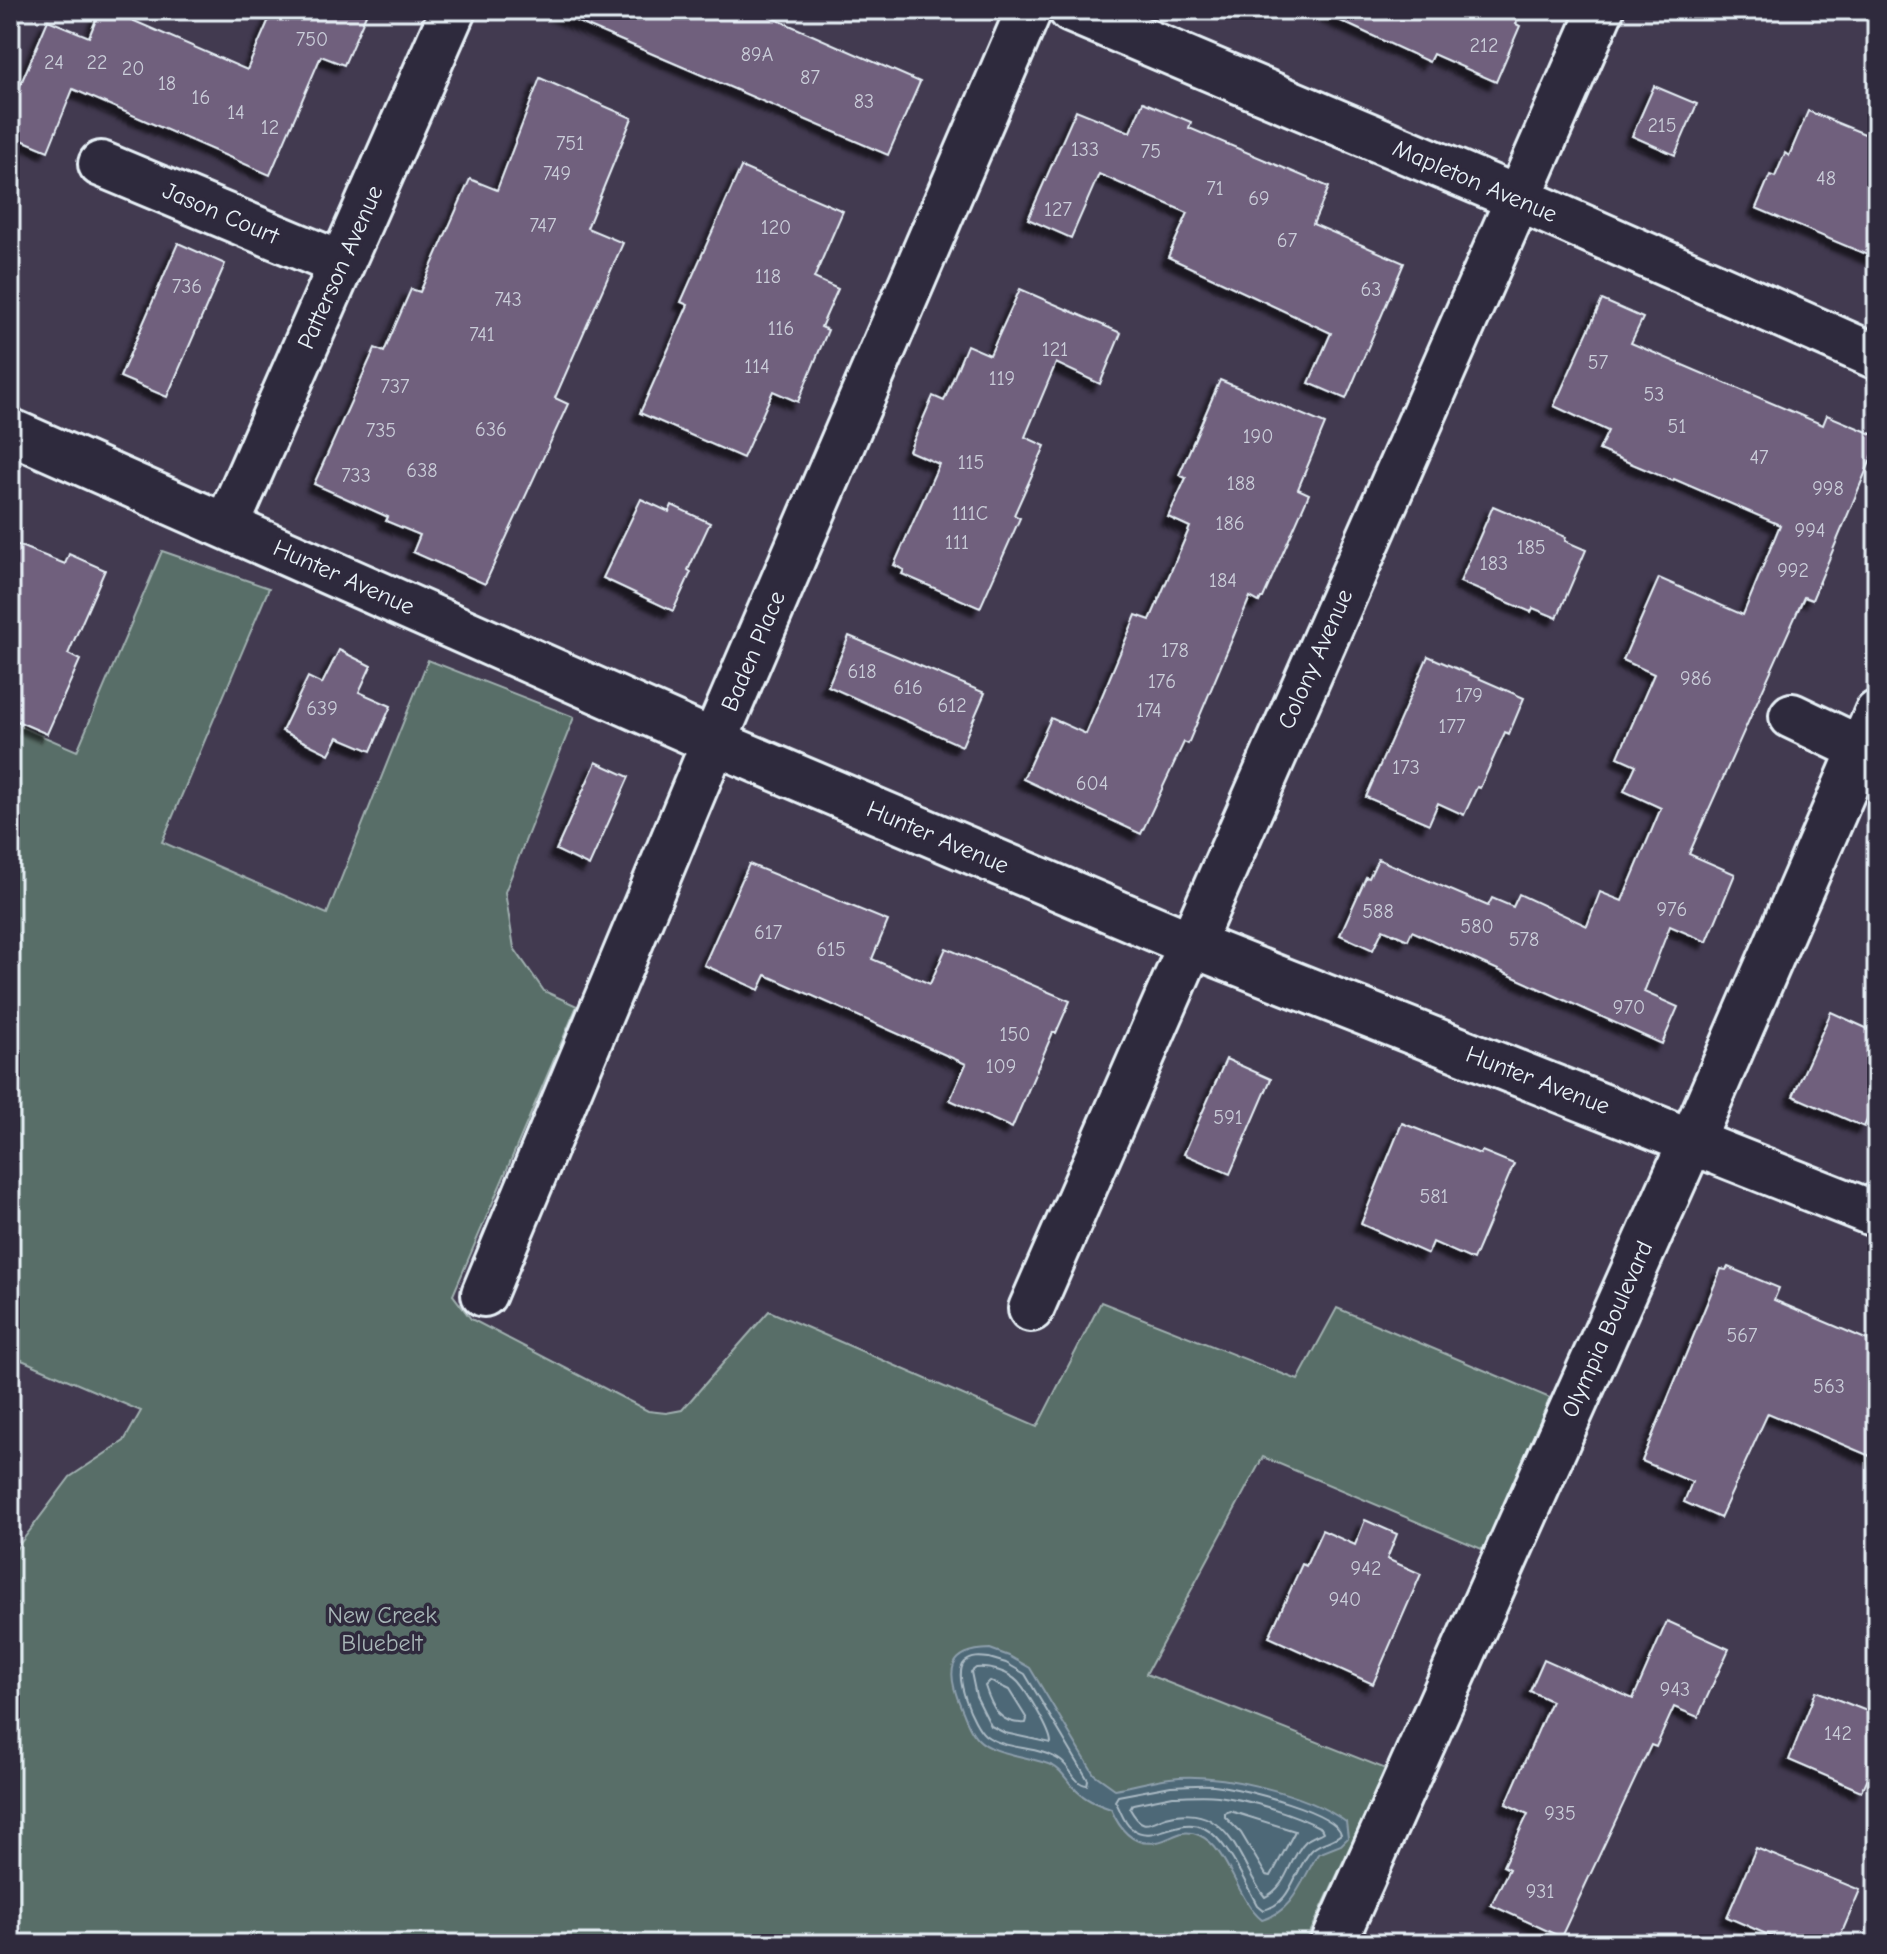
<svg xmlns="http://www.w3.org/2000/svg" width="1887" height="1954" font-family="'Comic Neue',sans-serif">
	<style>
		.green { fill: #596e67; stroke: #a0b0b0; stroke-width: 2 }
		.water { fill: #4e6777; stroke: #8c9eab; stroke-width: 2 }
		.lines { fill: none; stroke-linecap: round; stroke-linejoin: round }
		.shore { stroke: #aabac4; stroke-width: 2 }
		.building { fill: #6f617d; stroke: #e8f1f8; stroke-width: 2; filter: url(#shadow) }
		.minor-casing { stroke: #e8f1f8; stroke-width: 50 }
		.minor { stroke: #2f2a3d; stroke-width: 44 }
		.labels { text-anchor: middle; stroke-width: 7; stroke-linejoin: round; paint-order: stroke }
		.number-label { font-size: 20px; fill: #cacdd9 }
		.street-label { font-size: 24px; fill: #e8f1f8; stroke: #2f2a3d }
		.park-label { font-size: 24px; fill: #a8b6b7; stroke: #2f2a3d }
	</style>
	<defs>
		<filter id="shadow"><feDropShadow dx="-7" dy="7" stdDeviation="2" flood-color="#0009"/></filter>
	</defs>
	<rect width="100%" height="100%" fill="#423a50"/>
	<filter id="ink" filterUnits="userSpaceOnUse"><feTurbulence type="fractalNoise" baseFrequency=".0125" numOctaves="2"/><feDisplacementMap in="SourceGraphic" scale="16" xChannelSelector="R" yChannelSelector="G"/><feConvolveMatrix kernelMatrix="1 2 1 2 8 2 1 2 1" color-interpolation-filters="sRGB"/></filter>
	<g filter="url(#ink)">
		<path class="green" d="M 162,551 L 269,588 L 162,842 L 327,914 L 428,660 L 574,717 L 505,892 L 514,948 L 544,991 L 577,1006 L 453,1295 L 471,1319 L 648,1411 L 666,1413 L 682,1410 L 769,1311 L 1037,1427 L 1101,1302 L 1298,1380 L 1337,1308 L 1550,1398 L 1484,1550 L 1263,1457 L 1146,1674 L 1386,1769 L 1305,1944 L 10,1944 L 10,1557 L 70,1477 L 124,1441 L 141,1411 L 10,1355 L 10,722 L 77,751 Z"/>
		<path class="water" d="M 990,1649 L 1009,1656 L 1030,1668 L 1094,1774 L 1115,1789 C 1134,1786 1152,1780 1170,1778 C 1218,1772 1307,1793 1346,1822 L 1348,1838 L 1341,1845 L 1318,1854 C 1302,1879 1294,1911 1262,1920 C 1236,1899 1229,1848 1199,1835 C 1180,1827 1172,1840 1157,1842 C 1133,1847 1119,1828 1111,1809 C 1096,1804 1084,1799 1074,1788 C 1067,1781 1062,1770 1053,1766 C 1032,1756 993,1755 978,1739 C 970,1732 965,1717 961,1707 C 946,1672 947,1650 990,1649 Z"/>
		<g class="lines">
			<g class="shore">
				<path d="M 989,1658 L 1006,1663 L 1025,1674 L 1088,1780 L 1087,1785 C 1074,1784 1071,1768 1061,1761 C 1039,1745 1006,1751 985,1735 C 973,1725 952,1674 965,1662 C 972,1656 981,1657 989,1658 Z"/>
				<path d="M 976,1668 C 990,1667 1007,1671 1018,1682 C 1027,1692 1051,1731 1051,1743 L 1005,1733 L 991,1726 L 976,1696 L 971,1672 Z"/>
				<path d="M 990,1681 L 1009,1690 L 1027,1719 L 1026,1723 C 1000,1725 992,1708 985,1686 Z"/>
				<path d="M 1171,1786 C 1187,1786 1205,1783 1221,1786 C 1244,1790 1336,1811 1341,1834 C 1332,1842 1320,1842 1312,1850 C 1294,1868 1293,1904 1263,1910 L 1257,1905 C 1245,1883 1227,1839 1204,1828 C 1177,1815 1154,1846 1131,1828 C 1123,1822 1121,1810 1115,1801 L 1118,1796 Z"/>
				<path d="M 1173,1796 C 1188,1796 1203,1794 1218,1796 C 1249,1800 1293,1813 1321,1828 L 1323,1832 C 1318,1835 1311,1837 1306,1841 C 1288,1858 1289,1886 1265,1897 C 1246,1874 1239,1837 1210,1820 C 1198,1813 1179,1813 1166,1817 C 1149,1823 1143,1832 1130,1809 L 1133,1804 Z"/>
				<path d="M 1230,1811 L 1295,1831 L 1271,1876 L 1266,1875 L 1241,1833 L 1225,1817 L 1225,1813 Z"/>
			</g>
		</g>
		<g class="building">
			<path d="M 100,10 L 109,10 L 247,70 L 273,10 L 368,10 L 344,65 L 321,56 L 270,175 L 73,89 L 48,151 L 10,135 L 10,109 L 48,20 L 89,37 Z"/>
			<path d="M 550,10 L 755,10 L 920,82 L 888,155 Z"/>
			<path d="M 1317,10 L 1522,10 L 1516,24 L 1520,26 L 1496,82 L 1433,54 L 1429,62 Z"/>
			<path d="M 540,78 L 632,118 L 587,228 L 623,243 L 555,398 L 568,404 L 485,584 L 413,552 L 420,535 L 386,521 L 388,517 L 314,484 L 375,348 L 384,352 L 411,289 L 420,292 L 470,179 L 497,190 Z"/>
			<path d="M 1654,86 L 1697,104 L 1675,155 L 1632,136 Z"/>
			<path d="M 1143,102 L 1191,122 L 1189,128 L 1329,187 L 1313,224 L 1404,263 L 1346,399 L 1309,383 L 1331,333 L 1168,257 L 1188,213 L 1099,174 L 1071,238 L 1028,219 L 1076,110 L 1130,132 Z"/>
			<path d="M 1808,111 L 1877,139 L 1877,259 L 1756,208 L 1770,175 L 1775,177 L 1785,153 L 1789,156 Z"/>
			<path d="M 741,167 L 843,211 L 814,278 L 838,289 L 821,327 L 828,330 L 798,402 L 773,391 L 743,458 L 640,413 L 688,305 L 681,302 Z"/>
			<path d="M 178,243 L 225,264 L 167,397 L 120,377 Z"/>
			<path d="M 1020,289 L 1121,333 L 1100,384 L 1056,363 L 1025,437 L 1045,446 L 1014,515 L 1020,518 L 980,608 L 902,574 L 904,570 L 894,565 L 939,464 L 909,451 L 933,396 L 944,401 L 967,345 L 990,355 Z"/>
			<path d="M 1602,300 L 1643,318 L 1631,343 L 1823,425 L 1827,415 L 1877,436 L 1877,445 L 1812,600 L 1804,597 L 1689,854 L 1735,874 L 1707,942 L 1670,926 L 1644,992 L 1678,1007 L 1662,1044 L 1412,931 L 1408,940 L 1383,929 L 1373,950 L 1340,935 L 1366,877 L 1369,878 L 1378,859 L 1488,906 L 1492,898 L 1513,907 L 1519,894 L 1587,926 L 1600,892 L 1622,901 L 1661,808 L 1624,791 L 1636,765 L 1618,757 L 1654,674 L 1623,660 L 1659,578 L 1743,615 L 1780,525 L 1674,479 L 1673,481 L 1599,450 L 1608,431 L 1554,406 Z"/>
			<path d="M 1220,380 L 1325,424 L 1298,489 L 1309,494 L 1263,598 L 1261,598 L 1259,602 L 1250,597 L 1188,744 L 1184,742 L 1141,834 L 1023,779 L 1051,718 L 1086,734 L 1136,615 L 1150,620 L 1190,527 L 1168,517 L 1186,478 L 1179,475 Z"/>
			<path d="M 641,499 L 669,512 L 672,505 L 710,523 L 688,570 L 691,572 L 673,611 L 603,578 Z"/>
			<path d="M 1493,506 L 1566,537 L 1565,541 L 1586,550 L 1557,618 L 1533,608 L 1531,612 L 1460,582 Z"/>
			<path d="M 10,542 L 65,564 L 69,554 L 105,570 L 68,654 L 80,660 L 47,734 L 10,718 Z"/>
			<path d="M 849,636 L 985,693 L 962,746 L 828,686 Z"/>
			<path d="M 339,650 L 371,666 L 359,692 L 391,706 L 371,751 L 338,737 L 329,754 L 282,731 L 308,677 L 322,684 Z"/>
			<path d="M 1428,656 L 1524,698 L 1509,734 L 1505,732 L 1480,788 L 1477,787 L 1464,815 L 1438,803 L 1429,824 L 1366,797 Z"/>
			<path d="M 596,762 L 629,777 L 589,866 L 556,850 Z"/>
			<path d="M 749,864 L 888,921 L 872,959 L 930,984 L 946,948 L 1070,1001 L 1056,1033 L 1053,1032 L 1012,1128 L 950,1100 L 966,1064 L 766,975 L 759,990 L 704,965 Z"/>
			<path d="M 1831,1012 L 1877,1033 L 1877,1097 L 1864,1127 L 1793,1096 Z"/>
			<path d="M 1226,1059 L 1271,1079 L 1230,1174 L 1184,1154 Z"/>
			<path d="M 1402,1123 L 1480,1154 L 1482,1151 L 1514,1164 L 1473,1260 L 1433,1242 L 1428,1254 L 1361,1224 Z"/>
			<path d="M 1728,1267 L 1779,1288 L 1774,1300 L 1877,1344 L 1877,1459 L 1768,1413 L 1720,1518 L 1684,1502 L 1692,1482 L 1642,1461 L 1721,1269 L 1726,1270 Z"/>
			<path d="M 1365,1520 L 1397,1534 L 1387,1559 L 1421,1574 L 1373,1684 L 1269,1637 L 1302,1564 L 1306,1566 L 1322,1530 L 1355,1545 Z"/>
			<path d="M 1667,1621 L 1729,1649 L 1698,1717 L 1674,1707 L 1656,1747 L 1651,1745 L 1561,1937 L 1491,1905 L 1509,1869 L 1503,1866 L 1528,1814 L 1506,1804 L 1551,1701 L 1530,1691 L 1544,1659 L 1633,1699 Z"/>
			<path d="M 1816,1691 L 1877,1715 L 1877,1756 L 1861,1791 L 1789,1760 Z"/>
			<path d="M 1756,1848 L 1860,1890 L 1837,1944 L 1789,1944 L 1727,1917 Z"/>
		</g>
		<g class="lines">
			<g class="minor-casing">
				<g id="minor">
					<path d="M 1071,10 L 1517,198 L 1877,357"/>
					<path d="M 101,164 L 341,264"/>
					<path d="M 10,431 L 714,742 L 1191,944 L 1877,1215"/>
					<path d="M 227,525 L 453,10"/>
					<path d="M 1792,716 L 1861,749"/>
					<path d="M 484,1294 L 714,742 L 1029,10"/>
					<path d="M 1031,1309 L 1601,10"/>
					<path d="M 1333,1944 L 1692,1140 L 1877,713"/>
				</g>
			</g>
			<use href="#minor" class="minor"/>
		</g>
	</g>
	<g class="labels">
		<g class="number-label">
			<text x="312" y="46">750</text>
			<text x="1484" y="52">212</text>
			<text x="757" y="61">89A</text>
			<text x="54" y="69">24</text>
			<text x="97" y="69">22</text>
			<text x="133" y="75">20</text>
			<text x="810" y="84">87</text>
			<text x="167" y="90">18</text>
			<text x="201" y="104">16</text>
			<text x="864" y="108">83</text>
			<text x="236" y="119">14</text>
			<text x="1662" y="132">215</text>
			<text x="270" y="134">12</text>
			<text x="570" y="150">751</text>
			<text x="1085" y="156">133</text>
			<text x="1151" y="158">75</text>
			<text x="557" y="180">749</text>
			<text x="1826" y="185">48</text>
			<text x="1215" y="195">71</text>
			<text x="1259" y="205">69</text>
			<text x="1058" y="216">127</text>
			<text x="543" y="232">747</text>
			<text x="776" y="234">120</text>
			<text x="1287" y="247">67</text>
			<text x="768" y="283">118</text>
			<text x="187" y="293">736</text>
			<text x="1371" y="296">63</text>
			<text x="508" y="306">743</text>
			<text x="781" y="335">116</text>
			<text x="482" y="341">741</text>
			<text x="1055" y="356">121</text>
			<text x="1598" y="369">57</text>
			<text x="757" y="373">114</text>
			<text x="1002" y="385">119</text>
			<text x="395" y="393">737</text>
			<text x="1654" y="401">53</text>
			<text x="1677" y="433">51</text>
			<text x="491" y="436">636</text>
			<text x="381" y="437">735</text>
			<text x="1258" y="443">190</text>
			<text x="1759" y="464">47</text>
			<text x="971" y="469">115</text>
			<text x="422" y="477">638</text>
			<text x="356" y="482">733</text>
			<text x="1241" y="490">188</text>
			<text x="1828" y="495">998</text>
			<text x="970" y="520">111C</text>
			<text x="1230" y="530">186</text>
			<text x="1810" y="537">994</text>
			<text x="957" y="549">111</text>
			<text x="1531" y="554">185</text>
			<text x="1494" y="570">183</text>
			<text x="1793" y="577">992</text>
			<text x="1223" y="587">184</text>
			<text x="1175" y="657">178</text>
			<text x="862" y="678">618</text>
			<text x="1696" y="685">986</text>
			<text x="1162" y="688">176</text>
			<text x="908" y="694">616</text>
			<text x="1469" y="702">179</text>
			<text x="952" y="712">612</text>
			<text x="322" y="715">639</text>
			<text x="1149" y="717">174</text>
			<text x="1452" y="733">177</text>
			<text x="1406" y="774">173</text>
			<text x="1092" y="790">604</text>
			<text x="1672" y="916">976</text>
			<text x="1378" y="918">588</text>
			<text x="1477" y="933">580</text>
			<text x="768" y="939">617</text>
			<text x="1524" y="946">578</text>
			<text x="831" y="956">615</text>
			<text x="1629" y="1014">970</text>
			<text x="1015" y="1041">150</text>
			<text x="1001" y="1073">109</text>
			<text x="1228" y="1124">591</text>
			<text x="1434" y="1203">581</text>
			<text x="1742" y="1342">567</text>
			<text x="1829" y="1393">563</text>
			<text x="1366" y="1575">942</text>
			<text x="1345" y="1606">940</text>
			<text x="1675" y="1696">943</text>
			<text x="1838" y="1740">142</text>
			<text x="1560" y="1820">935</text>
			<text x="1540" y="1898">931</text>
		</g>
		<g class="street-label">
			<text transform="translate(1475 181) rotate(23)" y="8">Mapleton Avenue</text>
			<text transform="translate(221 213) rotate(23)" y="8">Jason Court</text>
			<text transform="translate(340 267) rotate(-66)" y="8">Patterson Avenue</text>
			<text transform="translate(344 577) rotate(24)" y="8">Hunter Avenue</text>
			<text transform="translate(753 651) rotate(-67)" y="8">Baden Place</text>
			<text transform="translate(1315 659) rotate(-66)" y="8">Colony Avenue</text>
			<text transform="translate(938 837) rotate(23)" y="8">Hunter Avenue</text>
			<text transform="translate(1538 1080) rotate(21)" y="8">Hunter Avenue</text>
			<text transform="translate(1607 1329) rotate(-66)" y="8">Olympia Boulevard</text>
		</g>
		<g class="park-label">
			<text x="382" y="1623">New Creek<tspan x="382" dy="28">Bluebelt</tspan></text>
		</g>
	</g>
	<rect width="1887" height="1954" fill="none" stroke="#2f2a3d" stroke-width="40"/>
	<rect x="20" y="20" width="1847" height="1914" fill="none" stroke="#e8f1f8" stroke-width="3" filter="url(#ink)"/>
</svg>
